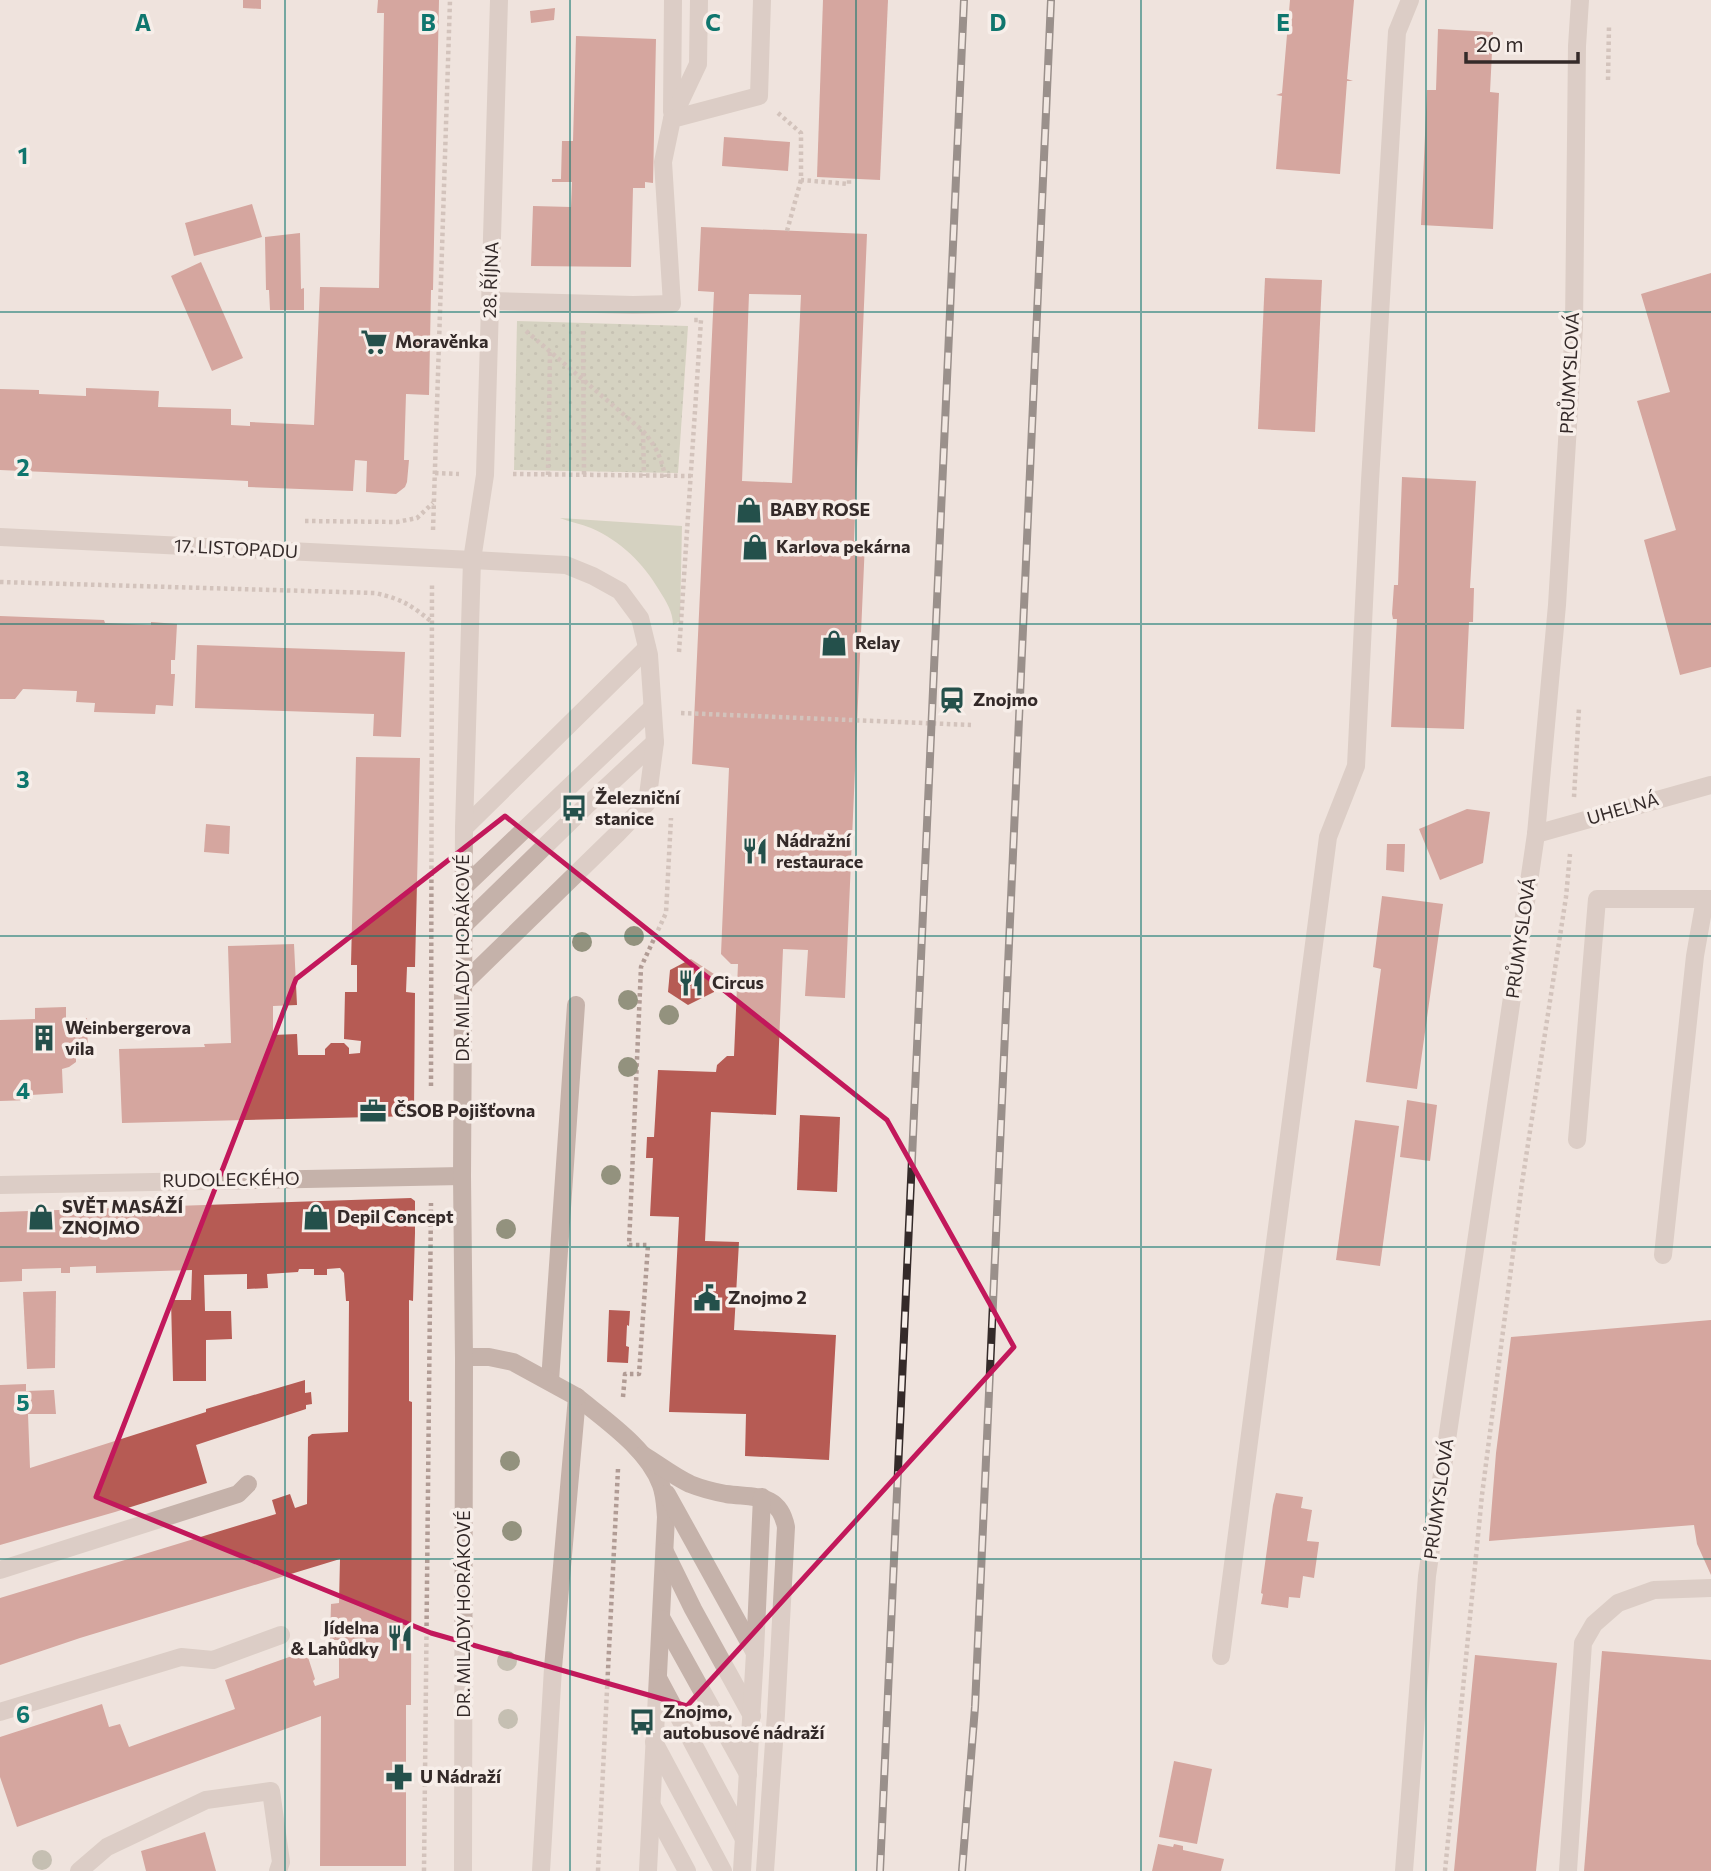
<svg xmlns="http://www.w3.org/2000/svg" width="1711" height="1871" font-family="Commissioner,sans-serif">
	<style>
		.green { fill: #b7bc9f }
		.park { fill: url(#park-dots) }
		.building { fill: #b65b54; fill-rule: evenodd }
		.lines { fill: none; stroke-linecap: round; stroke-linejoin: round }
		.path { stroke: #b19c95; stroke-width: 4.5; stroke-dasharray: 3.5 3.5; stroke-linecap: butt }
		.service { stroke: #c5b2aa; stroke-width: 18 }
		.minor { stroke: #c5b2aa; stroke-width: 18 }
		.rail-casing { stroke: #342a29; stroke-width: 8 }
		.rail { stroke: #f7eee9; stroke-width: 5; stroke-dasharray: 16; stroke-linecap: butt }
		.tree { fill: #93927e }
		.marked { fill: none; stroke: #c2185b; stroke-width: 5; stroke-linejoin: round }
		.grid { fill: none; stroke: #0f766e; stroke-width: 2; stroke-opacity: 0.55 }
		.labels { text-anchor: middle; stroke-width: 7; stroke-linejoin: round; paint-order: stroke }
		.street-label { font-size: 18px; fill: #342a29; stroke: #f7eee9 }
		.poi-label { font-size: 18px; font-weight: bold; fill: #342a29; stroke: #f7eee9; text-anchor: start }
		.grid-label { font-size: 23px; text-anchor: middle; font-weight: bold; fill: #0f766e; stroke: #f7eee9; stroke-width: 7; stroke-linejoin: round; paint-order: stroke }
	</style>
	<defs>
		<pattern id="park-dots" width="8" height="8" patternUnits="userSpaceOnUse" patternTransform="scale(1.75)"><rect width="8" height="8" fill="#b7bc9f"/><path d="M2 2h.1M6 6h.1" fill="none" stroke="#969982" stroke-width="1.8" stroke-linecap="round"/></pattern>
	</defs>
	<rect width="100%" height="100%" fill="#efe3dd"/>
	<path class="green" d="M 560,518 L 682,526 L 680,621 L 673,625 C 673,612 666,601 659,590 C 643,563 621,541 591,528 C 581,524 570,522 560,518 Z"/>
	<path class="park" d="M 517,321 L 688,326 L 678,473 L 514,470 Z"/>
	<g class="building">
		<path d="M 243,0 L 261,0 L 261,9 L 243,8 Z"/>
		<path d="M 378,0 L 439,0 L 433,290 L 431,290 L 429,395 L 406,394 L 404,460 L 409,460 L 407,482 L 405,487 L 396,494 L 366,492 L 367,461 L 355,460 L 353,491 L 248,487 L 248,481 L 228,480 L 0,470 L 0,389 L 39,390 L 39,394 L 86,396 L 86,388 L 159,391 L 158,407 L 231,409 L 231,425 L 250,426 L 250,422 L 314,425 L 320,287 L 379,288 L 384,13 L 377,13 Z"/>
		<path d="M 823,0 L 888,0 L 880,180 L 817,177 Z"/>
		<path d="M 1290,0 L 1354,0 L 1347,79 L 1353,81 L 1347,81 L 1340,174 L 1276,169 L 1282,96 L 1276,95 L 1282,93 Z"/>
		<path d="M 555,8 L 554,20 L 531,23 L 530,11 Z"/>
		<path d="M 1438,29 L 1493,32 L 1490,92 L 1499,93 L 1493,229 L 1421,225 L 1427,90 L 1436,90 Z"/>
		<path d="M 576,36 L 656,39 L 653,183 L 645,182 L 645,188 L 633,188 L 631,267 L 531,266 L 533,206 L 571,207 L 572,182 L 552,182 L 552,179 L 561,179 L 562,141 L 573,141 Z"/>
		<path d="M 724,137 L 790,142 L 788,171 L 722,166 Z"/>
		<path d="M 252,204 L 262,237 L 194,256 L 185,223 Z"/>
		<path d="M 701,227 L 867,234 L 854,541 L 865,542 L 845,998 L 805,996 L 808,950 L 783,949 L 776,1115 L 711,1112 L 705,1241 L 739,1242 L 734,1330 L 836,1335 L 829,1460 L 745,1456 L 746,1414 L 669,1412 L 679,1217 L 650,1216 L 653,1158 L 646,1158 L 647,1137 L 654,1137 L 658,1070 L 716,1072 L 717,1065 L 727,1056 L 734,1056 L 738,964 L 731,964 L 721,954 L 729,768 L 692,764 L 714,292 L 698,291 ZM 749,294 L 801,295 L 792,483 L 742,481 Z"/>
		<path d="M 300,233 L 301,289 L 304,288 L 304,310 L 270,310 L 269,290 L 266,290 L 265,237 Z"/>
		<path d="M 201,262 L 243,358 L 212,371 L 171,276 Z"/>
		<path d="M 1711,273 L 1711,667 L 1680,675 L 1644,540 L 1676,530 L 1637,401 L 1670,392 L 1641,294 Z"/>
		<path d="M 1265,278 L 1322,280 L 1315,432 L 1258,429 Z"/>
		<path d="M 1402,477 L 1476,481 L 1470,588 L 1474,588 L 1473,622 L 1469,622 L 1464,729 L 1391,727 L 1397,619 L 1393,619 L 1392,614 L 1394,585 L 1398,585 Z"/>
		<path d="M 0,616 L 104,620 L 105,623 L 151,625 L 151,622 L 177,624 L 175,660 L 171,660 L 171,674 L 175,674 L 173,706 L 156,705 L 155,714 L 94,712 L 95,703 L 76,702 L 77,691 L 23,689 L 15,699 L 0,699 Z"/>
		<path d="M 197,645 L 405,652 L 401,737 L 373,736 L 374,714 L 195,708 Z"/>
		<path d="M 356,757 L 420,758 L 415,967 L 407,967 L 406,992 L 415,993 L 414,1113 L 416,1116 L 122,1123 L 119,1049 L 205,1047 L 204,1044 L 231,1043 L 228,946 L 294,944 L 297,1005 L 273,1006 L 273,1035 L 297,1034 L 298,1055 L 325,1055 L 325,1049 L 331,1043 L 344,1043 L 349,1048 L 349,1054 L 360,1053 L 361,1041 L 344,1039 L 345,992 L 357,992 L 357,965 L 351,965 Z"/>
		<path d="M 1467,809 L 1490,812 L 1483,863 L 1440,880 L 1419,829 Z"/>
		<path d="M 206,824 L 230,826 L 229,854 L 204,852 Z"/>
		<path d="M 1387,844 L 1405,844 L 1404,872 L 1386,870 Z"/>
		<path d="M 1382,896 L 1443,904 L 1417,1089 L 1366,1082 L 1381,969 L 1373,967 Z"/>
		<path d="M 691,959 L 714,974 L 714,992 L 688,1005 L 668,992 L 670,970 Z"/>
		<path d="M 66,1007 L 66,1019 L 87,1018 L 88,1057 L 76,1058 L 76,1062 L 69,1067 L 62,1069 L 63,1093 L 31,1095 L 31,1100 L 0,1101 L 0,1020 L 35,1019 L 35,1008 Z"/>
		<path d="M 1407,1100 L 1437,1105 L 1430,1161 L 1400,1157 Z"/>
		<path d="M 800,1115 L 840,1117 L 837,1192 L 797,1190 Z"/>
		<path d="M 1355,1120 L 1399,1126 L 1380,1266 L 1336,1260 Z"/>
		<path d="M 411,1198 L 415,1201 L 415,1233 L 413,1301 L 409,1300 L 409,1401 L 412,1402 L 411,1705 L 406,1705 L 406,1866 L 320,1866 L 321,1716 L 17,1827 L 0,1777 L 0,1737 L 102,1704 L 109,1727 L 120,1724 L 129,1747 L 235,1709 L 225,1680 L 306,1651 L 315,1679 L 313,1681 L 315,1686 L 339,1678 L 339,1640 L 330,1640 L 331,1604 L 339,1603 L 340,1559 L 80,1638 L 0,1665 L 0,1598 L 276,1514 L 272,1500 L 290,1494 L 295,1508 L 307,1504 L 308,1437 L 312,1434 L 348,1432 L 349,1301 L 346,1301 L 344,1273 L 340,1268 L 327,1269 L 327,1275 L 314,1275 L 314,1269 L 299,1269 L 298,1272 L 267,1274 L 268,1288 L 247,1289 L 247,1274 L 204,1275 L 205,1311 L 231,1311 L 232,1339 L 206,1340 L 206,1381 L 173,1381 L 171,1300 L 191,1300 L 192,1270 L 96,1273 L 96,1266 L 70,1267 L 70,1273 L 61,1273 L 61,1268 L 22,1269 L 22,1281 L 0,1282 L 0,1212 Z"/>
		<path d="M 56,1291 L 55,1368 L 27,1369 L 23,1292 Z"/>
		<path d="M 609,1310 L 630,1311 L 629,1326 L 627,1325 L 626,1346 L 629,1347 L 628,1363 L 607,1362 Z"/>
		<path d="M 1711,1320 L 1711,1575 L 1697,1544 L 1694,1525 L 1489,1541 L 1496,1453 L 1511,1337 Z"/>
		<path d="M 305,1380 L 305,1393 L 311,1392 L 312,1404 L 306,1405 L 306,1409 L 196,1445 L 207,1483 L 115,1512 L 0,1545 L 0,1385 L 26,1384 L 26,1391 L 54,1390 L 56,1414 L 28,1414 L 30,1468 L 206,1412 L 206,1409 Z"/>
		<path d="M 1276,1493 L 1303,1497 L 1301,1508 L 1312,1510 L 1307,1541 L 1319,1542 L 1314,1578 L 1303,1576 L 1300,1598 L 1289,1597 L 1288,1608 L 1261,1604 L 1263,1594 L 1261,1593 L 1273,1505 Z"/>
		<path d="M 1602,1651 L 1711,1660 L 1711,1871 L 1584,1871 Z"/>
		<path d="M 1475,1655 L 1557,1663 L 1536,1871 L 1454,1871 Z"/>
		<path d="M 1174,1761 L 1212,1769 L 1197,1844 L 1159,1837 Z"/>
		<path d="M 205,1832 L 216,1871 L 146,1871 L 141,1851 Z"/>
		<path d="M 1158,1844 L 1173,1847 L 1174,1844 L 1183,1846 L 1183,1850 L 1224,1859 L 1221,1871 L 1152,1871 Z"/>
	</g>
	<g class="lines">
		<g class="path">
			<path d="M 1608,80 L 1609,26"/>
			<path d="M 778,113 L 801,133 L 801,180 L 849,184 L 849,178"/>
			<path d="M 787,231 L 801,180"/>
			<path d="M 526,331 L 643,431 C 655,445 662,458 665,477"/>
			<path d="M 583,331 L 584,476"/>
			<path d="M 643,432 L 644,476"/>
			<path d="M 435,473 L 459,474"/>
			<path d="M 513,474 L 691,476"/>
			<path d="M 548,475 L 550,352"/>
			<path d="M 305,521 L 397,522 L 417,518 L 433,503"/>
			<path d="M 433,530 L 450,0"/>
			<path d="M 0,582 L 375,593 C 402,599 411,605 432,622"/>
			<path d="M 679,652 L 701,320 L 693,320"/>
			<path d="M 681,713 L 971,725"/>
			<path d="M 1574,797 L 1579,708"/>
			<path d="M 431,1086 L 432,584"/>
			<path d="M 623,1397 L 625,1374 L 639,1374 L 648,1245 L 629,1245 L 641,967 L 666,913 L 671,818"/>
			<path d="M 424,1871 L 431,1203"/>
			<path d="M 598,1871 L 618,1469"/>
			<path d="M 1445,1871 L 1482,1495 L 1522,1183 L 1566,897 L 1570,854"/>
		</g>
		<g class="service">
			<path d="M 672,112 L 673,0"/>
			<path d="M 672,119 L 698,64 L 699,0"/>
			<path d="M 490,301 L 633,305 L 672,304 L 663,162 L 672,119 L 759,96 L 762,0"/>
			<path d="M 464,828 L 647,648"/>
			<path d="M 465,886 L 652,708"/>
			<path d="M 465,924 L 585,807 L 655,742"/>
			<path d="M 463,984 L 618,833 L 647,803 L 655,742 L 649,655 L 640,618 L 620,591 L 593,576 L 566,565 L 472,560"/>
			<path d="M 1577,1140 L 1597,899 L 1711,899"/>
			<path d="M 1663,1255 L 1695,956 L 1705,899"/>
			<path d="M 550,1381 L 576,1005"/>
			<path d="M 577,1397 C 605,1420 648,1449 661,1485 C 665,1496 665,1506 666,1517 L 648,1871"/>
			<path d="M 643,1455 C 658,1464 673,1476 690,1484 C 700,1488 715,1492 726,1494 C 754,1498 779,1492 786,1527 L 776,1714 L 765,1871"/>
			<path d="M 667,1494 L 755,1653"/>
			<path d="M 665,1552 L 693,1609 L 752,1716"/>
			<path d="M 0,1570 L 238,1494 L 248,1484"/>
			<path d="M 662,1619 L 748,1774"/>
			<path d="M 1221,1656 L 1328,837 L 1356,766 L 1370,481 L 1397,32 L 1410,0"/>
			<path d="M 658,1678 L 744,1839"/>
			<path d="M 0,1712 L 181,1657 L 213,1660 L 281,1635"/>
			<path d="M 654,1742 L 723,1871"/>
			<path d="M 652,1806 L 687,1871"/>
			<path d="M 79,1871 L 107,1847 L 206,1800 L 271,1791 L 281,1862 L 278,1871"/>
			<path d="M 541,1871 L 553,1668 L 577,1397"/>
			<path d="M 742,1871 L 755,1653 L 762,1497"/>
			<path d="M 1568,1871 L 1583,1643 L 1594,1624 L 1618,1603 L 1654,1590 L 1711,1588"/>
		</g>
		<g class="minor">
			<path d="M 0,537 L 472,560"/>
			<path d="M 1536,834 L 1711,785"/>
			<path d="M 0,1185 L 462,1176"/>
			<path d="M 464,1357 L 489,1357 L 513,1362 L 577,1397"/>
			<path d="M 463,1871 L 464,1357 L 462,1176 L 464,828 L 472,560 L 485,475 L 499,0"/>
			<path d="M 1404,1871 L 1427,1576 L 1536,834 L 1557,605 L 1574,327 L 1577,46 L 1580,0"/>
		</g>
		<g class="rail-casing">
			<g id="rail">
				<path d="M 880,1871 L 964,0"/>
				<path d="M 962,1871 L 975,1707 L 1051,0"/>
			</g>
		</g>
		<use href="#rail" class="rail"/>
	</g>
	<g class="tree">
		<circle cx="634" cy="936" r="10"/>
		<circle cx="582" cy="942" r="10"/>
		<circle cx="628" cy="1000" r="10"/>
		<circle cx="669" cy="1015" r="10"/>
		<circle cx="628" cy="1067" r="10"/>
		<circle cx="611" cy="1175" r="10"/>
		<circle cx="506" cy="1229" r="10"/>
		<circle cx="510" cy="1461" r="10"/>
		<circle cx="512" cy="1531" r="10"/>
		<circle cx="507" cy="1661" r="10"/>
		<circle cx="508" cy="1719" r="10"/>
		<circle cx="42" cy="1860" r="10"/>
	</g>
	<path d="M0 0H1711V1871H0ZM 505,816 L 887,1120 L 1014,1347 L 687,1706 L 431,1633 L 96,1497 L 296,979 Z" fill="#efe3dd" fill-opacity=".55" fill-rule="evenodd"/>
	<path class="marked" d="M 505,816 L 887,1120 L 1014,1347 L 687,1706 L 431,1633 L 96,1497 L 296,979 Z"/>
	<path class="grid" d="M 285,0 L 285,1871M 570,0 L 570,1871M 856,0 L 856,1871M 1141,0 L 1141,1871M 1426,0 L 1426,1871M 0,312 L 1711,312M 0,624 L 1711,624M 0,936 L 1711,936M 0,1247 L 1711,1247M 0,1559 L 1711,1559"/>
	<defs>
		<g id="supermarket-bare" transform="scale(2.1)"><path d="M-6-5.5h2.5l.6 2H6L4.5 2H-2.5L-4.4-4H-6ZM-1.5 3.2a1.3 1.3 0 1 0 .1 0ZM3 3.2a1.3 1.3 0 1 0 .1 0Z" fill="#24504b" stroke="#f7eee9" stroke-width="2.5" paint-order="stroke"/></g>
		<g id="shop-bare" transform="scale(2.1)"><path d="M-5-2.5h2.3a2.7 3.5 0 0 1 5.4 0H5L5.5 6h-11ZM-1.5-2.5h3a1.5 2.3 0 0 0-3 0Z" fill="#24504b" stroke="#f7eee9" stroke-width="2.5" paint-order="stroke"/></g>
		<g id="station-bare" transform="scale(2.1)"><path d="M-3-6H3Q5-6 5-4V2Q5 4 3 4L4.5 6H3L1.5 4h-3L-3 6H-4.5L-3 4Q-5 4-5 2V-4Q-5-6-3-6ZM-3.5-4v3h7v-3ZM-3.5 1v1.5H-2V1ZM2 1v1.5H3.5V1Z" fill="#24504b" stroke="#f7eee9" stroke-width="2.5" paint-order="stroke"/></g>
		<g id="bus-bare" transform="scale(2.1)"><path d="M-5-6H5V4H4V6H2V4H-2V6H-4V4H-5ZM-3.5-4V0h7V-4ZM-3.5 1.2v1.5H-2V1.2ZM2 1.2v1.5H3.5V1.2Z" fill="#24504b" stroke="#f7eee9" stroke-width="2.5" paint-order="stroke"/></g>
		<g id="restaurant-bare" transform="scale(2.1)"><path d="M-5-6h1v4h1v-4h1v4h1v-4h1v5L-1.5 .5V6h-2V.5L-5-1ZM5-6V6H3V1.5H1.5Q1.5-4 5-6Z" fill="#24504b" stroke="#f7eee9" stroke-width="2.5" paint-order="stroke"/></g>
		<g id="building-bare" transform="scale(2.1)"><path d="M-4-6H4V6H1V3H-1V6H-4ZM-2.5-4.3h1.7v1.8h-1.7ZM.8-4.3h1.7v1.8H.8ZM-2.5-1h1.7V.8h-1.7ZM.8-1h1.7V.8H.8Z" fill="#24504b" stroke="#f7eee9" stroke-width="2.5" paint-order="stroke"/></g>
		<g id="office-bare" transform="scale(2.1)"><path d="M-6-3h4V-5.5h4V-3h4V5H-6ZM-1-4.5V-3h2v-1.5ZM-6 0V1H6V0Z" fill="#24504b" stroke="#f7eee9" stroke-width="2.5" paint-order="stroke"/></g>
		<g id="civic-bare" transform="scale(2.1)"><path d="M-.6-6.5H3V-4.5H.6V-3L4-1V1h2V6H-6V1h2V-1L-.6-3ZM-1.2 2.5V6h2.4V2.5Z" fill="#24504b" stroke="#f7eee9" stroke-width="2.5" paint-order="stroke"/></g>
		<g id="pharmacy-bare" transform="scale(2.1)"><path d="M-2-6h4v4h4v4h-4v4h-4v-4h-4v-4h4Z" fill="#24504b" stroke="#f7eee9" stroke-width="2.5" paint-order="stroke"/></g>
	</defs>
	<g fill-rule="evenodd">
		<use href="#supermarket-bare" x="374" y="342"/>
		<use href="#shop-bare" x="749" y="510"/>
		<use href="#shop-bare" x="755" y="547"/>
		<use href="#shop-bare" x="834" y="643"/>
		<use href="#station-bare" x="952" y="700"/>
		<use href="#bus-bare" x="574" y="808"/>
		<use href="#restaurant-bare" x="755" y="851"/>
		<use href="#restaurant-bare" x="691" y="983"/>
		<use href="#building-bare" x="44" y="1038"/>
		<use href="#office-bare" x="373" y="1111"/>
		<use href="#shop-bare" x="41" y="1217"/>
		<use href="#shop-bare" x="316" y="1217"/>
		<use href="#civic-bare" x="707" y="1298"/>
		<use href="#restaurant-bare" x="400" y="1638"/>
		<use href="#bus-bare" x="642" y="1722"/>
		<use href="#pharmacy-bare" x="399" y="1777"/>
	</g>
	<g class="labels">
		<g class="street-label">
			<text transform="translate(491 280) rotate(-88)" y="6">28. ŘÍJNA</text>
			<text transform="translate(1570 373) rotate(-87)" y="6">PRŮMYSLOVÁ</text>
			<text transform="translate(236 549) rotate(3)" y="6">17. LISTOPADU</text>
			<text transform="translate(1623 809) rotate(-16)" y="6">UHELNÁ</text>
			<text transform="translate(1521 938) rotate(-82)" y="6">PRŮMYSLOVÁ</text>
			<text transform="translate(463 958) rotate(-90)" y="6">DR. MILADY HORÁKOVÉ</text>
			<text transform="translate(231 1180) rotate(-1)" y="6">RUDOLECKÉHO</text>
			<text transform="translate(1439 1499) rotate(-82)" y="6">PRŮMYSLOVÁ</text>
			<text transform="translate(464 1614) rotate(-90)" y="6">DR. MILADY HORÁKOVÉ</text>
		</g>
		<g class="poi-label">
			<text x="395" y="348">Moravěnka</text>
			<text x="770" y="516">BABY ROSE</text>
			<text x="776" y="553">Karlova pekárna</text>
			<text x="855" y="649">Relay</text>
			<text x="973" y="706">Znojmo</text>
			<text x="595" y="804">Železniční<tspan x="595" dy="21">stanice</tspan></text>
			<text x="776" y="847">Nádražní<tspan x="776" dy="21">restaurace</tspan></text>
			<text x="712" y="989">Circus</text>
			<text x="65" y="1034">Weinbergerova<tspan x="65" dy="21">vila</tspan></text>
			<text x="394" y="1117">ČSOB Pojišťovna</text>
			<text x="62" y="1213">SVĚT MASÁŽÍ<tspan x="62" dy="21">ZNOJMO</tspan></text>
			<text x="337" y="1223">Depil Concept</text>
			<text x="728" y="1304">Znojmo 2</text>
			<text x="379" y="1634" text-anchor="end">Jídelna<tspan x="379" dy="21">&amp; Lahůdky</tspan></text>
			<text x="663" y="1718">Znojmo,<tspan x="663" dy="21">autobusové nádraží</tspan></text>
			<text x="420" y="1783">U Nádraží</text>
		</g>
	</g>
	<g class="grid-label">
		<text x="143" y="31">A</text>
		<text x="428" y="31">B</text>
		<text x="713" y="31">C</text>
		<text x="998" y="31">D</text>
		<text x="1283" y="31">E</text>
		<text x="23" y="164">1</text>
		<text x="23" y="476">2</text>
		<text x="23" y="788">3</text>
		<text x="23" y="1099">4</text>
		<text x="23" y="1411">5</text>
		<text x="23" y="1723">6</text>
	</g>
	<path d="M1466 52v10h112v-10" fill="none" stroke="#342a29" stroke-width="3.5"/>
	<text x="1476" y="52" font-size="21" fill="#342a29" stroke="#f7eee9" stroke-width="5" paint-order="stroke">20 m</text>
</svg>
